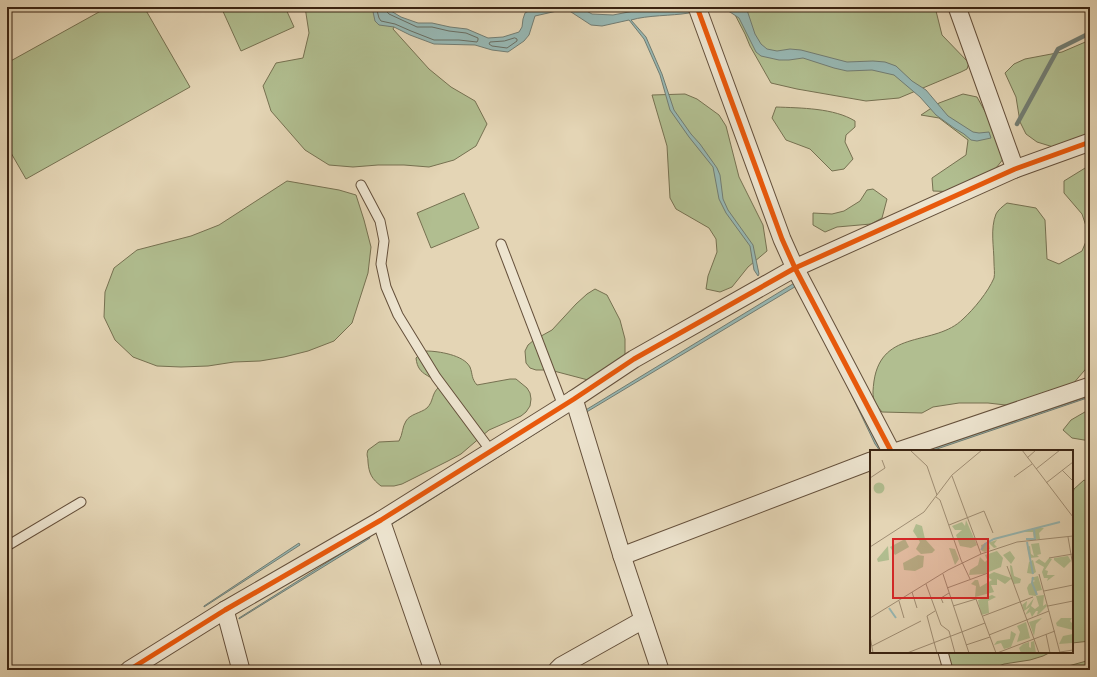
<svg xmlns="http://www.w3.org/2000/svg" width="1097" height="677" font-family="'IM FELL DW Pica',serif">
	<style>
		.green { fill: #b1be90; stroke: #767151 }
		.water { fill: #97b8b4; stroke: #727d73 }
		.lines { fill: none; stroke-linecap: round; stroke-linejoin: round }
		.shore { stroke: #696e63; stroke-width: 1 }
		.stream { stroke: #727d73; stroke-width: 4.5 }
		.service-casing { stroke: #65503b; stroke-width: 11 }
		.minor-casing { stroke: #65503b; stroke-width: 19 }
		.service { stroke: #ede4cf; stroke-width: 9 }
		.minor { stroke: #ede4cf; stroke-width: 17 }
		.cycleway-casing { stroke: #ede4cf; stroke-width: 8 }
		.cycleway { stroke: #e8590c; stroke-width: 5 }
		.inset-river { fill: none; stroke: #97b8b4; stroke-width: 2 }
		.inset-road { fill: none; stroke: #a08e74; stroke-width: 1 }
		.view { fill: #d62828; fill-opacity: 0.15; stroke: #d62828; stroke-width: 2 }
		.inset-edge { fill: none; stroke: #3b2412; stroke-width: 2 }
	</style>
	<rect width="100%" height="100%" fill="#e4d5b5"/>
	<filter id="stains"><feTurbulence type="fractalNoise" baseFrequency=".005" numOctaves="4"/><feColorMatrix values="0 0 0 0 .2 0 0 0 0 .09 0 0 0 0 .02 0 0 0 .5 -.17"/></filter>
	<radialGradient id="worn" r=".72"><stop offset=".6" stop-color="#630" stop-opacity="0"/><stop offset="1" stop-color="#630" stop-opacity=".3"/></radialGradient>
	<g class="green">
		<path d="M 108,7 L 144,7 L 190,87 L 26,179 L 7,146 L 7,63 Z"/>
		<path d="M 221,7 L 285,7 L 294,27 L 241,51 Z"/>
		<path d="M 305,7 L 379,7 L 394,27 L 393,29 L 429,69 L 451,87 L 475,101 L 487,124 L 476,146 L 454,160 L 429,167 L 404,165 L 378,165 L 353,167 L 329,165 L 305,150 L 271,111 L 263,86 L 276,63 L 303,58 L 309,33 Z"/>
		<path d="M 731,7 L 935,7 L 942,35 L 969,63 L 967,69 L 961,72 L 899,98 L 866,101 L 797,89 L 771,83 L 750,46 L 745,34 Z"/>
		<path d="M 1090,40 L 1090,140 L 1063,150 L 1037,142 L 1026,134 L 1020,122 L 1016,97 L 1005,73 L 1014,64 L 1025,59 L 1062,52 Z"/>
		<path d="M 685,94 L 697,99 L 719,115 L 726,126 L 739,177 L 763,225 L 767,251 L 748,267 L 732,287 L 720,292 L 706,289 L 708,276 L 717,252 L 716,239 L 709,228 L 676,209 L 670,198 L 667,146 L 652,95 Z"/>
		<path d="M 963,94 L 977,97 L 1008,153 L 992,173 L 959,192 L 933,191 L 932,178 L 966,155 L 968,140 L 939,118 L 921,115 L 939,103 Z"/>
		<path d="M 776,107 C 801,108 834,108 855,121 L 855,127 L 846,135 L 845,142 L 853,159 L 844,169 L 832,171 L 810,149 L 786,140 L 772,118 Z"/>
		<path d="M 1090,165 L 1090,364 L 1072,385 L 1014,406 L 988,403 L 959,403 L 933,407 L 922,413 L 882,412 C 872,400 872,397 874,381 C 882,328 935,347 963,319 C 974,309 988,292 994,278 C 995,274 994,267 994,263 C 994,247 990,229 996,214 C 998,210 1003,206 1007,203 L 1036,208 L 1045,220 L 1047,259 L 1059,264 L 1082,251 L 1087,239 L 1086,226 L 1082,214 L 1064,193 L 1064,181 Z"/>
		<path d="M 287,181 L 339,190 L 356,195 L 364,220 L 371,247 L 368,273 L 352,323 L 334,341 L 308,351 L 284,357 L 260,361 L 234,362 L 208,366 L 181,367 L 157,366 L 133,357 L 115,340 L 104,317 L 105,292 L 114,268 L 137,250 L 191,236 L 219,225 Z"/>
		<path d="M 873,189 L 887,199 L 882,218 L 871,224 L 837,227 L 825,232 L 813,225 L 813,213 L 832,214 L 844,211 L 860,201 L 867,190 Z"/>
		<path d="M 464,193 L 479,228 L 431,248 L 417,213 Z"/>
		<path d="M 595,289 L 607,295 L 620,320 L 625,339 L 625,359 L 588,380 L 550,370 L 536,370 L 530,368 L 526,363 L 525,351 L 528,345 L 534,340 L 552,330 L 576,304 L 587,294 Z"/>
		<path d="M 426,351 C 438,351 464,355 470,367 C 473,375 471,378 477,385 L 510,379 L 516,379 L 527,388 L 530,393 L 531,399 L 530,406 L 526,412 L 521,416 L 489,430 L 461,454 L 448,461 L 402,484 L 394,486 L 381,486 C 372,479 369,474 368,462 C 368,456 366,456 368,450 L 379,442 L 399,441 C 403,434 402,427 406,421 C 410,414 421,413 427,408 C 434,401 431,394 439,387 C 433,373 418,378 416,358 L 420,354 Z"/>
		<path d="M 1090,409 L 1090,441 L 1072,438 L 1063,430 L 1071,420 Z"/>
		<path d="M 1084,480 L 1090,483 L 1090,641 L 1072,643 L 1072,496 L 1074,489 Z"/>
		<path d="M 944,652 L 1051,652 L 1043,656 L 1030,660 L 1004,664 L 989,670 L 949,670 Z"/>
		<path d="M 1090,660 L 1090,670 L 1054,670 Z"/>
	</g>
	<g class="water">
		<path d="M 372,7 L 387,7 L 391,11 L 401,17 L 418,23 L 432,23 L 450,27 L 467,29 L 488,38 L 503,37 L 519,32 L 522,27 L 523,19 L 525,13 L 536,7 L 579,7 L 592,14 L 613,15 L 639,10 L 670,7 L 687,7 L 689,13 C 671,16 648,15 631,20 L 646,37 L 662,74 L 674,110 L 691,134 L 700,144 L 717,168 L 720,175 L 723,199 L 728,210 L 753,245 L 759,274 L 758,276 L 754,270 L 750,246 L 726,213 L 719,199 L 713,167 L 689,137 L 670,110 L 660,75 L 644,39 L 629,20 L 602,26 L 591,25 L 568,10 L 557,11 L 535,16 L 529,35 L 524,41 L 508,52 L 492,50 L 475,45 L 434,44 L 410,35 L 394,27 L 379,25 L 375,21 Z"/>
		<path d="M 707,7 L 746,7 L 755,34 L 761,44 L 767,49 L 777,51 L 790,49 L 801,50 L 847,62 L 873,61 L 885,62 L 896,66 L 912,81 L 926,90 L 948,116 L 973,132 L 979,133 L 989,132 L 991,138 L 977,141 L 971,140 L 964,134 L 954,128 L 936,115 L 920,97 L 894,75 L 872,70 L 847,71 L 834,68 L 803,58 L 789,60 L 779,60 L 761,56 L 756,52 L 739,18 L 730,12 L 719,8 Z"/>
		<path d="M 796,282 L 803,286 L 843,369 L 877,443 L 882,451 L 880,451 L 875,444 L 800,287 L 798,285 L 585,413 L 584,411 Z"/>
		<path d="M 1090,396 L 1090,397 L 931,451 L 924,451 Z"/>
		<path d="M 556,419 L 557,420 L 392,524 L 392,521 Z"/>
		<path d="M 369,536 L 370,538 L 239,619 L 239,618 Z"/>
		<path d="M 299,543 L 300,545 L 204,607 L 204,606 Z"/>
	</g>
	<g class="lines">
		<g class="shore">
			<path d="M 376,7 L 379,18 L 381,21 L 395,24 L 411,31 L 434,40 L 459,40 L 477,42 L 478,40 L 478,38 L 466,33 L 449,31 L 432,27 L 417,27 L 389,14 L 385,10 L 385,7"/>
			<path d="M 515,38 L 517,39 L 517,41 L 507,48 L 492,46 L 489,44 L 490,42 L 504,41 Z"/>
		</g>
		<path class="stream" d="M 1017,124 L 1058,49 L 1090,33"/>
		<g class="service-casing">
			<g id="service">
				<path d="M 361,185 L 380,221 L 384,241 L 381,264 L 386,287 L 398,315 L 436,377 L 491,451"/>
				<path d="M 501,244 L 563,406"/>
				<path d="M 7,546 L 81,502"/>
				<path d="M 943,652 L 948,670"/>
			</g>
		</g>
		<g class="minor-casing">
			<g id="minor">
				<path d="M 697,7 L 782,239 L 795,268 L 891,451"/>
				<path d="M 957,7 L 1015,169"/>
				<path d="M 574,399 L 622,556 L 660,670"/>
				<path d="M 898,451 L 1090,386"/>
				<path d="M 381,520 L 433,670"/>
				<path d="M 622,556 L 871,461"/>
				<path d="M 225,610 L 241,670"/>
				<path d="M 129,670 L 225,610 L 381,520 L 574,399 L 634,359 L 795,268 L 1015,169 L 1090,142"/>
				<path d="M 557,670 L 561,666 L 643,620"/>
			</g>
		</g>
		<use href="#service" class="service"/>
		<use href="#minor" class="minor"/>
		<g class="cycleway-casing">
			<g id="cycleway">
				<path d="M 697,7 L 782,239 L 795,268 L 891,451"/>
				<path d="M 129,670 L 225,610 L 381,520 L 574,399 L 634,359 L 795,268 L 1015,169 L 1090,142"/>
			</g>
		</g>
		<use href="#cycleway" class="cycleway"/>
	</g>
	<g transform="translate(870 450)">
		<rect width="203" height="203" fill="#e4d5b5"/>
		<path d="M3.5 38a5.5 5.5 0 1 1 11 0a5.5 5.5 0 1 1-11 0ZM 96,70 L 107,95 L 101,98 L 90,96 L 86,85 L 92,80 L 85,80 L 82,76 L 92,72 L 95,76 ZM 46,74 L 52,76 L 55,89 L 65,100 L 62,103 L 51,104 L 46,99 L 50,92 L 43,81 ZM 164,78 L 174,78 L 169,83 L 170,89 L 164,89 L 163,82 L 153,82 ZM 35,89 L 39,97 L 25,105 L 20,97 ZM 127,90 L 124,94 L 127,97 L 124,98 L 119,93 L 120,99 L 115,102 L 112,101 L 111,95 ZM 169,93 L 171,104 L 167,105 L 169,107 L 160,108 L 157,97 L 160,96 L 161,104 L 164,106 L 161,94 ZM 18,96 L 19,110 L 8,112 L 7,109 ZM 79,98 L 85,99 L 89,109 L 85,115 ZM 127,101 L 133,108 L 131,117 L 114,124 L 99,125 L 100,120 L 108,115 L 110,107 L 115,112 L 117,110 L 115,105 ZM 140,101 L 145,108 L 141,114 L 133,105 ZM 48,105 L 54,106 L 53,117 L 45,121 L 34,120 L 33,113 ZM 198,106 L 201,111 L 194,118 L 184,110 L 184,108 ZM 179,108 L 182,109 L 175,120 L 178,121 L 177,125 L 185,125 L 177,131 L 178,128 L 174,128 L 172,122 L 174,117 L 165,112 L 169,109 L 175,113 ZM 163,110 L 166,122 L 163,124 L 157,123 L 159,112 ZM 140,115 L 142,116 L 144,126 L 151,129 L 150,133 L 144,134 L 141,129 L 135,134 L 127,129 L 127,135 L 121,135 L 124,142 L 105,147 L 106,136 L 101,134 L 105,130 L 108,130 L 110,137 L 122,130 L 116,126 L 124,122 L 141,128 ZM 168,126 L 172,140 L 167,141 L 166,146 L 174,145 L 173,156 L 176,154 L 177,156 L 169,164 L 167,165 L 168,161 L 166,161 L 162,167 L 160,162 L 155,165 L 160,157 L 154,161 L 152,155 L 157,151 L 156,158 L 164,148 L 161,156 L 165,159 L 169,156 L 166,146 L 159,145 L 157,138 L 159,134 L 165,131 L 161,128 ZM 122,145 L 126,147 L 118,151 L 119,163 L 111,165 L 108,150 ZM 172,168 L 166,174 L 164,186 L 159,172 ZM 191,168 L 202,168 L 200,171 L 203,174 L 203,180 L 187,176 L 186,173 ZM 156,172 L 160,188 L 147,192 L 150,182 L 147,176 ZM 141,181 L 146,184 L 141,197 L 134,199 L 131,193 L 124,195 L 127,191 L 140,189 ZM 203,184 L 203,198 L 202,193 L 189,194 L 193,186 ZM 164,191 L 166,203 L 151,203 L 149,198 L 153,194 L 159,192 L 159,197 L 161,198 L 161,192 Z" fill="#b1be90"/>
		<path class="inset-river" d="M 156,89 L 165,89 L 164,79M 157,92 L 163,124M 111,100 L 115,94 L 124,89 L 190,72M 163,127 L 162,133 L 167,145M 19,158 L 26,168"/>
		<path class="inset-road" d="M 40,0 L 57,16 L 67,45M 152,0 L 203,67M 157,8 L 166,0M 166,19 L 190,0M 192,20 L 203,31M 82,26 L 111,104M 144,27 L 162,14M 0,28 L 15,18 L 12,10M 176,33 L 203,12M 66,47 L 70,50 L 91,110 L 100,129M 79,75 L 114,61 L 123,83M 198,87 L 203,116M 0,97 L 54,62 L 82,25 L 112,0M 179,108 L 203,104M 137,116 L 164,189M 73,124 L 99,203M 169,124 L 190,203M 56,134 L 71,175 L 79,181 L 85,203M 77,138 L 118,123M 174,141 L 203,135M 42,142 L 47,158M 29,151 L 34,168M 73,153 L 71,148 L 79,143M 83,156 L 106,149 L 126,203M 178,156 L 203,151M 65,161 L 57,166 L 67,203M 113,166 L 163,147M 0,168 L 78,120 L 111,104 L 147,92 L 203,86M 176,184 L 180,203M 119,185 L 179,161M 0,186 L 3,203M 164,189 L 169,203M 96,195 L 120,187M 2,196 L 51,171M 190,202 L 203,200M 37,203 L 115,173M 127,203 L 185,181"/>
		<path class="view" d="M 23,89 L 118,89 L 118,148 L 23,148 Z"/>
		<rect width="203" height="203" class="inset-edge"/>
	</g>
	<rect width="1097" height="677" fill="none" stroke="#e4d5b5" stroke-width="24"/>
	<rect x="8" y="8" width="1081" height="661" fill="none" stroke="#3b2412" stroke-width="2"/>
	<rect x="12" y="12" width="1073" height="653" fill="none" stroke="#3b2412"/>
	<rect width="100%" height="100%" filter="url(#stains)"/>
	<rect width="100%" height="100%" fill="url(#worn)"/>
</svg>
